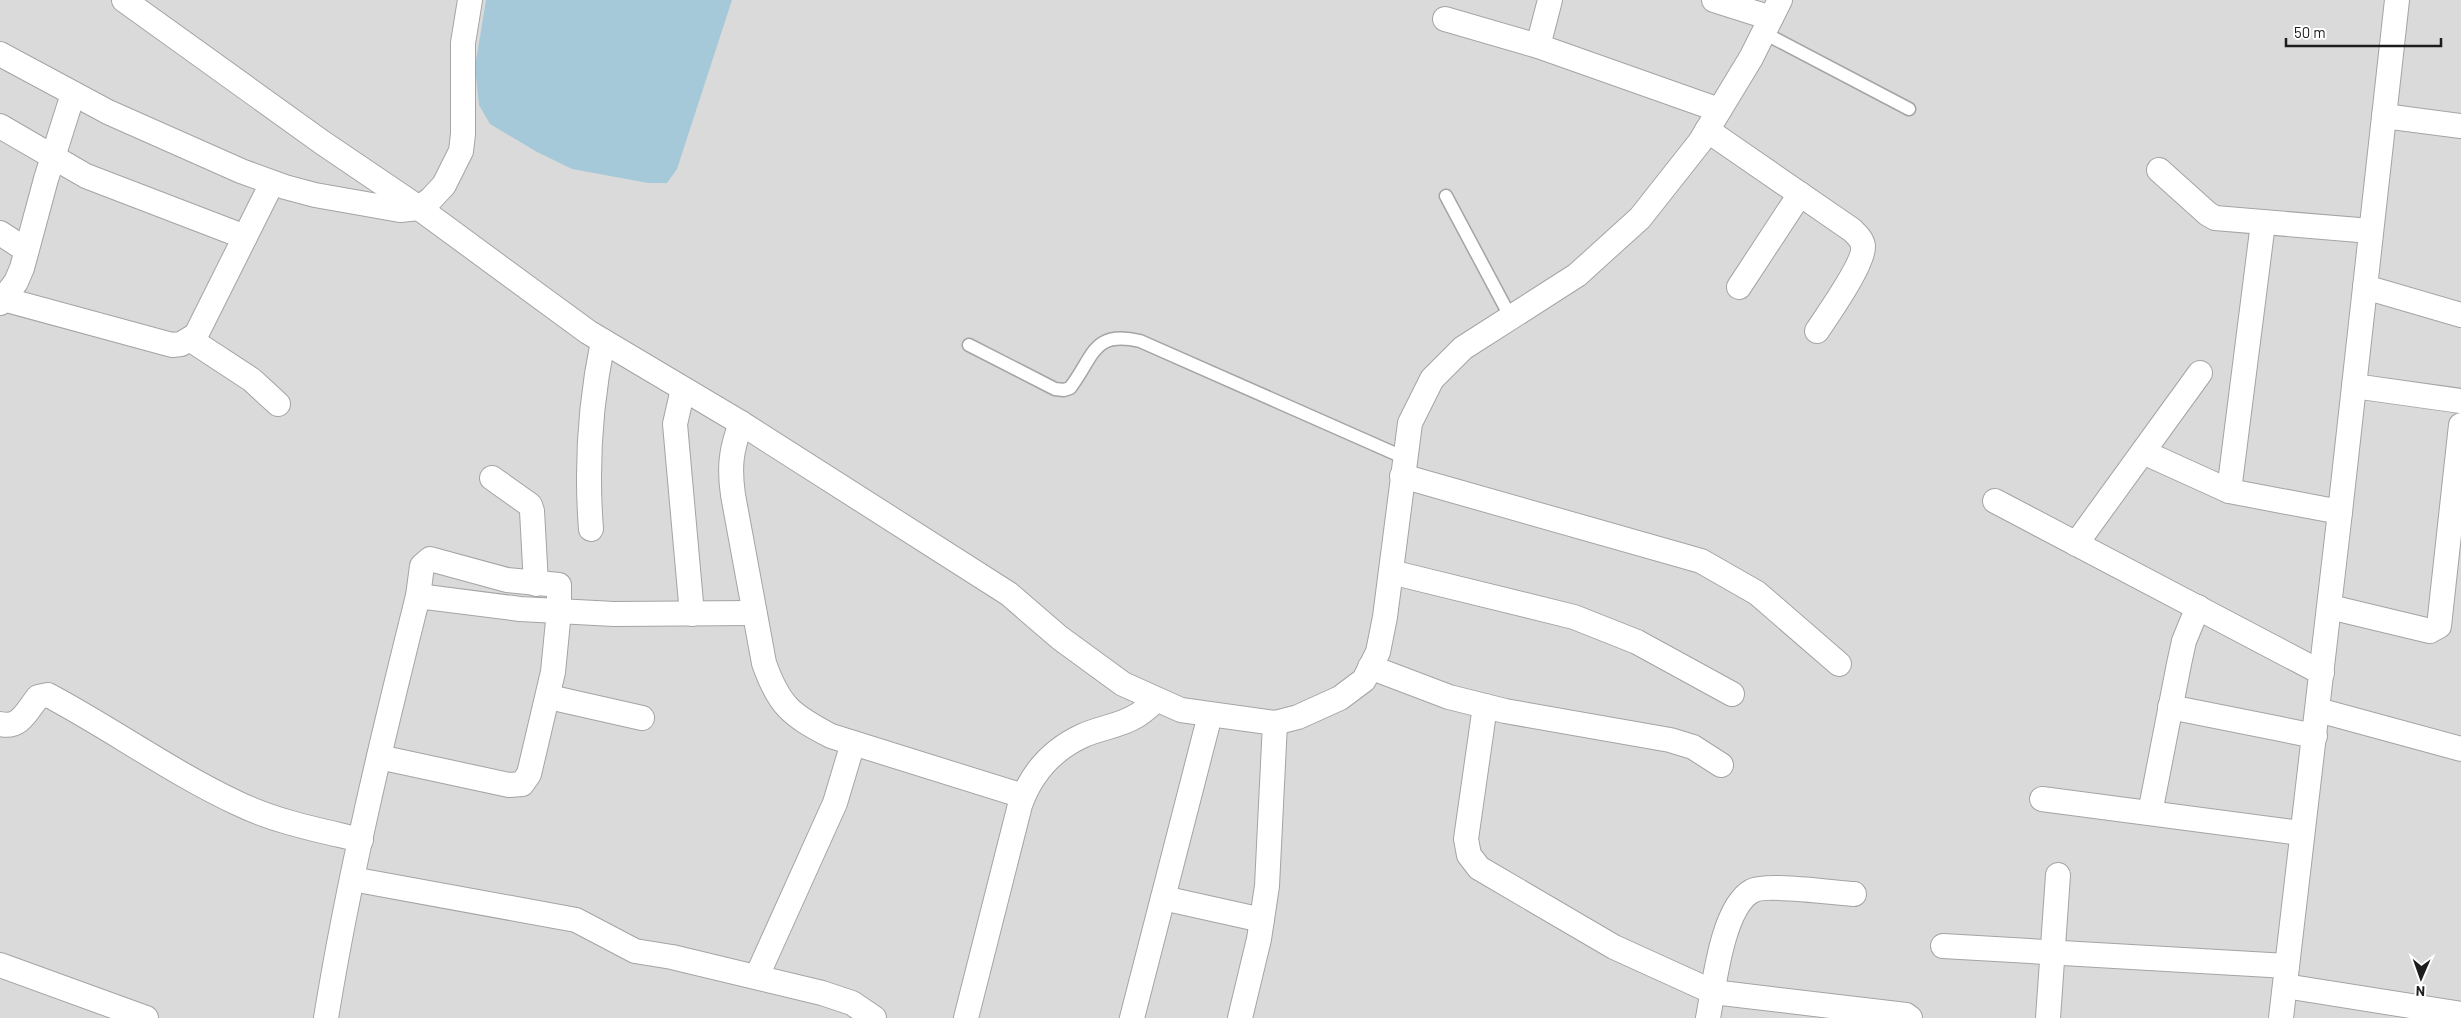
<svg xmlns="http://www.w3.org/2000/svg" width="2461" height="1018" font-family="Barlow,sans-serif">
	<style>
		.residential { fill: #dbdada }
		.water { fill: #a6c9d9 }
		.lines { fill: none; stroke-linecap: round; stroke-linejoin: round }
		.service-casing { stroke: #a4a4a4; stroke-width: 15 }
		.minor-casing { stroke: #a4a4a4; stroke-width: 26 }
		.service { stroke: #fff; stroke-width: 12 }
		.minor { stroke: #fff; stroke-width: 24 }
	</style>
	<rect width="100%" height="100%" fill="#eeebe3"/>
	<rect class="residential" x="0" y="0" width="2461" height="1018"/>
	<path class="water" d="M 486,0 L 732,0 L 677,169 L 667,183 L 648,183 L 572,169 L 537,152 L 490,124 L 479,105 L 475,67 Z"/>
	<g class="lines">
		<g class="service-casing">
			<g id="service">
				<path d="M 1764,33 L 1909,109"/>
				<path d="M 1446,196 L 1511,318"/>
				<path d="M 969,345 L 1055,389 L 1064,390 L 1070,388 C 1094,357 1092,330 1140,341 L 1405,458"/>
			</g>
		</g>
		<g class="minor-casing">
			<g id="minor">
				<path d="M 124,0 L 323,143 L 419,208 L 588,332 L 741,423 L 1009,594 L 1060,638 L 1123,684 L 1181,710 L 1275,723 L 1298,717 L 1340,698 L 1364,680 L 1378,652 L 1385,617 L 1410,423 L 1432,379 L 1463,348 L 1577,275 L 1640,218 L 1700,142 L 1751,58 L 1780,0"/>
				<path d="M 1550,0 L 1538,46 L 1719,110"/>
				<path d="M 1714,0 L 1771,18"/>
				<path d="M 1445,19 L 1538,46"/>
				<path d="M 0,54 L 108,112 L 241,171 L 285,187 L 315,195 L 400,210 L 419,208 L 431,199 L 444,185 L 461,151 L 463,134 L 463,43 L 470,0"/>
				<path d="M 2384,116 L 2461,126"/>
				<path d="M 0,126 L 86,176 L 245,237"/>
				<path d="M 1707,130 L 1852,230 C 1856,234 1862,239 1863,246 C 1865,262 1827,316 1817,331"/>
				<path d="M 2159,170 L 2208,214 L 2215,218 L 2371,231"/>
				<path d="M 0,233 L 26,250"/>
				<path d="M 1739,287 L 1800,194"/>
				<path d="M 2365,287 L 2461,315"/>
				<path d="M 3,299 L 172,345 L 181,344 L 196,335 L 272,183"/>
				<path d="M 0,303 L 16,282 L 22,268 L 46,179 L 73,94"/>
				<path d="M 191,340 L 252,380 L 278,404"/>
				<path d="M 2354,386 L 2461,401"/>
				<path d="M 683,389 L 675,424 L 692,614"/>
				<path d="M 741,423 C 731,450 729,467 733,495 L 764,663 C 779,706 791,715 831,736 L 1023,796"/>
				<path d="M 2143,452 L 2229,491 L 2340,512"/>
				<path d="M 1402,476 L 1701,561 L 1757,593 L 1839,664"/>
				<path d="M 492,478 L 530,505 L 532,511 L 536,584"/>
				<path d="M 2229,491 L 2263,223"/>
				<path d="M 1995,501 L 2322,673"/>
				<path d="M 591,529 C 586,465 590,404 603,341"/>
				<path d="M 2076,544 L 2200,373"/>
				<path d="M 1391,572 L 1574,617 L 1637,642 L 1732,694"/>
				<path d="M 2330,607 L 2430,631 L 2439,626 L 2461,425"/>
				<path d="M 1370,667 L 1449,697 L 1505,711 L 1670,740 L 1693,747 L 1721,765"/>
				<path d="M 549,697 L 642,718"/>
				<path d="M 1485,706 L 1466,839 L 1469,855 L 1479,868 L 1614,947 L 1713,992 L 1906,1015 L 1910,1018"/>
				<path d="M 2170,707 L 2315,736"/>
				<path d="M 2318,710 L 2461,749"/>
				<path d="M 0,724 C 20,729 27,711 38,697 L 48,695 C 112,729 171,772 237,803 C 276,822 319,830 361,840"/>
				<path d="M 379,757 L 509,785 L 522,784 L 529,774 L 553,672 L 559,611 L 559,585 L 507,580 L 430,559 L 422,566 L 418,596"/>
				<path d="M 2042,799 L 2301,833"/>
				<path d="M 2150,813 L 2179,664 L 2184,641 L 2198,607"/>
				<path d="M 352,879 L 576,920 L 635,951 L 672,957 L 822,993 L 852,1003 L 874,1018"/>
				<path d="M 1163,898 L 1262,920"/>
				<path d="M 1943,946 L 2287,966"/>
				<path d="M 0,965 L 146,1018"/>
				<path d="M 757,976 L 835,803 L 853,743"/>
				<path d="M 2285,986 L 2461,1014"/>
				<path d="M 326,1018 C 349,876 383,736 418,596 L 520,609 L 614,614 L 753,613"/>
				<path d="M 966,1018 L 1020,805 C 1031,774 1052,750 1082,736 C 1099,728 1120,726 1136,716 C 1143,712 1150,705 1157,700"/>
				<path d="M 1132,1018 L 1210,715"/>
				<path d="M 1240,1018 L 1259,939 L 1267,886 L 1275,723"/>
				<path d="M 1708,1018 C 1714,987 1722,907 1752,891 C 1766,883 1835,893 1854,894"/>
				<path d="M 2048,1018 L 2058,875"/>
				<path d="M 2281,1018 L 2340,512 L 2397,0"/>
			</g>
		</g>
		<use href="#service" class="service"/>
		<use href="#minor" class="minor"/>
	</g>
	<g transform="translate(2421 978) rotate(182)" stroke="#ffffff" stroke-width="4" paint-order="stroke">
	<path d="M0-4L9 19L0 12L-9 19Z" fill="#1d1d1d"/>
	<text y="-8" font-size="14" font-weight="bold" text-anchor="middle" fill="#1d1d1d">N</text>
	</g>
	<path d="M2286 38v8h155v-8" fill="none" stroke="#1d1d1d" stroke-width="2.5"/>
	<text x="2294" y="38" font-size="15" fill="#1d1d1d" stroke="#ffffff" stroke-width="4" paint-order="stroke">50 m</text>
</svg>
